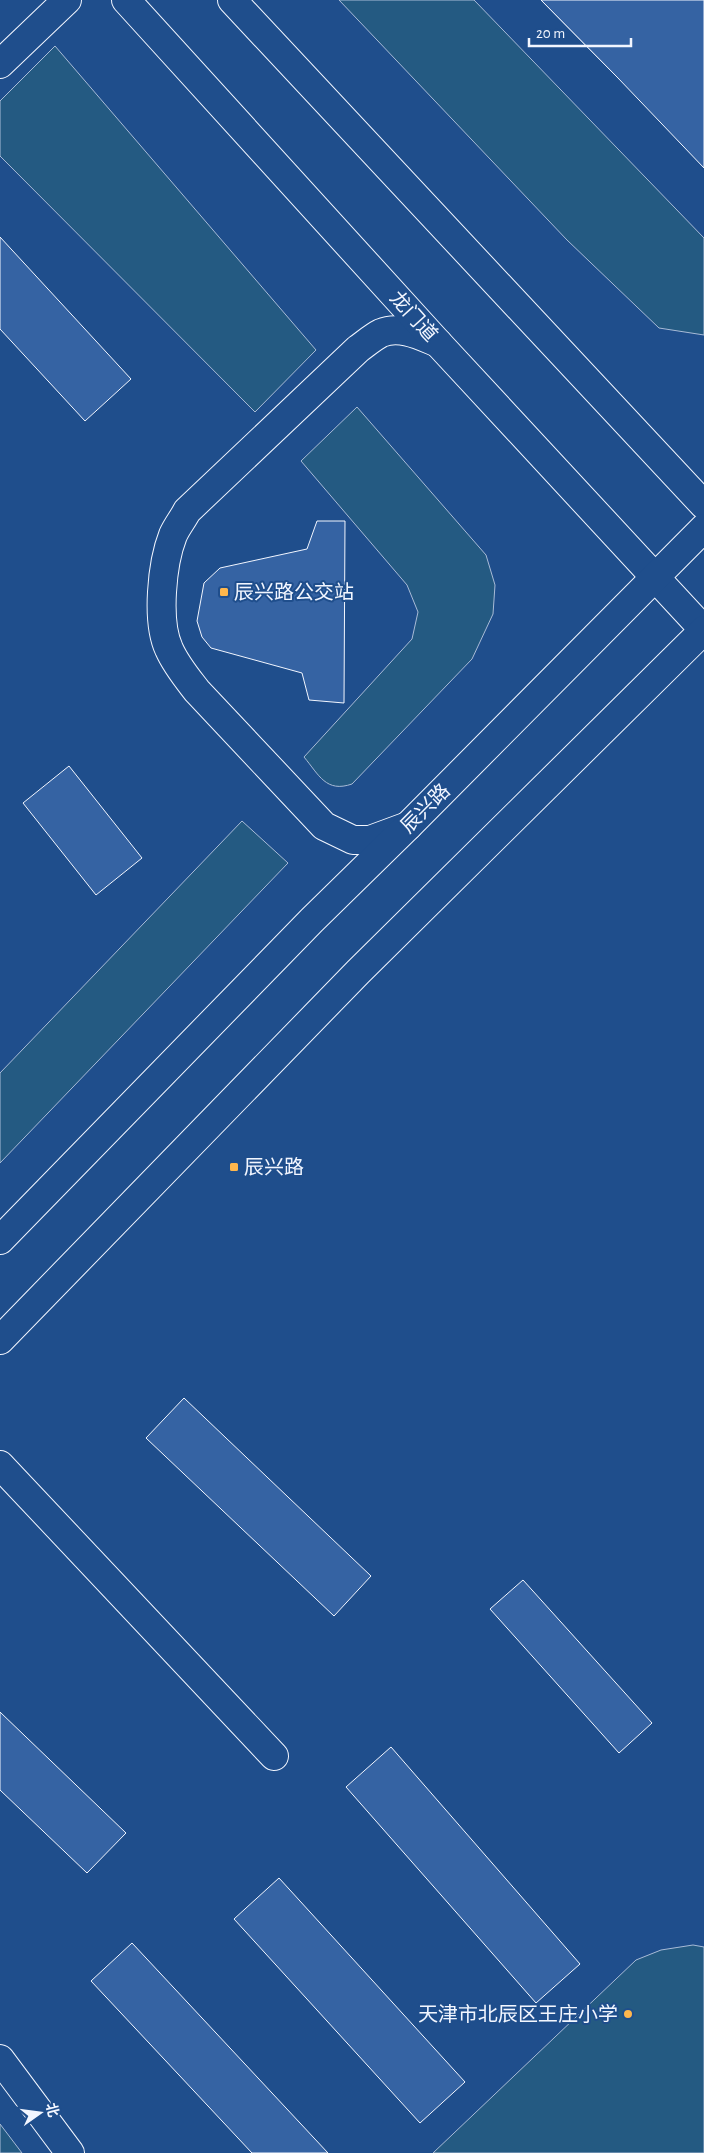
<svg xmlns="http://www.w3.org/2000/svg" width="704" height="2153" font-family="'Alegreya Sans','Noto Sans SC',sans-serif">
	<style>
		.green { fill: #245a82; stroke: #a8bbd7 }
		.building { fill: #3563a3; stroke: #f2f6ff }
		.lines { fill: none; stroke-linecap: round; stroke-linejoin: round }
		.minor-casing { stroke: #f2f6ff; stroke-width: 30 }
		.major-casing { stroke: #f2f6ff; stroke-width: 30 }
		.minor { stroke: #1f4e8c; stroke-width: 28 }
		.major { stroke: #1f4e8c; stroke-width: 28 }
		.poi-dot { fill: #ffb74d; stroke: #1f4e8c; stroke-width: 2 }
		.labels { text-anchor: middle; stroke-width: 4; stroke-linejoin: round; paint-order: stroke }
		.street-label { font-size: 20px; fill: #f2f6ff; stroke: #1f4e8c }
		.poi-label { font-size: 20px; fill: #f2f6ff; stroke: #1f4e8c; text-anchor: start }
	</style>
	<rect width="100%" height="100%" fill="#1f4e8c"/>
	<g class="green">
		<path d="M 339,0 L 474,0 L 704,238 L 704,335 L 659,328 L 567,240 Z"/>
		<path d="M 55,46 L 316,350 L 255,412 L 0,156 L 0,101 Z"/>
		<path d="M 357,407 L 486,555 L 495,585 L 493,614 L 472,659 L 352,784 C 326,793 319,775 304,757 L 412,639 L 418,612 L 407,585 L 301,461 Z"/>
		<path d="M 242,821 L 288,863 L 0,1163 L 0,1073 Z"/>
		<path d="M 693,1945 L 704,1947 L 704,2153 L 433,2153 L 636,1960 L 661,1950 Z"/>
		<path d="M 0,2124 L 22,2153 L 0,2153 Z"/>
	</g>
	<g class="building">
		<path d="M 541,0 L 697,0 L 618,78 Z"/>
		<path d="M 541,0 L 704,0 L 704,168 L 618,78 Z"/>
		<path d="M 0,237 L 131,379 L 85,421 L 0,329 Z"/>
		<path d="M 317,521 L 345,521 L 344,703 L 309,700 L 302,673 L 211,648 L 202,637 L 197,621 L 204,583 L 220,568 L 307,549 Z"/>
		<path d="M 69,766 L 142,858 L 96,895 L 23,803 Z"/>
		<path d="M 184,1398 L 371,1576 L 334,1616 L 146,1438 Z"/>
		<path d="M 523,1580 L 652,1723 L 619,1753 L 490,1609 Z"/>
		<path d="M 0,1712 L 126,1833 L 87,1873 L 0,1790 Z"/>
		<path d="M 391,1747 L 580,1964 L 536,2003 L 346,1787 Z"/>
		<path d="M 279,1878 L 465,2082 L 420,2123 L 234,1919 Z"/>
		<path d="M 132,1943 L 328,2153 L 252,2153 L 91,1981 Z"/>
	</g>
	<g class="lines">
		<g class="minor-casing">
			<g id="minor">
				<path d="M 0,64 L 67,0"/>
				<path d="M 408,826 L 370,840 L 353,840 L 324,826 L 197,691 C 187,678 176,665 169,649 C 156,621 162,563 173,535 C 177,526 183,519 187,511 L 358,349 C 365,344 373,337 381,333 C 400,325 421,336 438,343"/>
				<path d="M 0,1465 L 274,1756"/>
				<path d="M 0,2059 L 70,2153"/>
			</g>
		</g>
		<g class="major-casing">
			<g id="major">
				<path d="M 126,0 L 438,343 L 704,630"/>
				<path d="M 232,0 L 704,505"/>
				<path d="M 0,1240 L 312,920 L 408,826 L 704,528"/>
				<path d="M 0,1340 L 358,972 L 704,630"/>
			</g>
		</g>
		<use href="#minor" class="minor"/>
		<use href="#major" class="major"/>
	</g>
	<g class="poi-dot">
		<rect x="219" y="587" width="10" height="10" rx="2.5"/>
		<rect x="229" y="1162" width="10" height="10" rx="2.5"/>
		<circle cx="628" cy="2014" r="5"/>
	</g>
	<g class="labels">
		<g class="street-label">
			<text transform="translate(414 316) rotate(48)" y="7">龙门道</text>
			<text transform="translate(425 808) rotate(-45)" y="7">辰兴路</text>
		</g>
		<g class="poi-label">
			<text x="234" y="599">辰兴路公交站</text>
			<text x="244" y="1174">辰兴路</text>
			<text x="618" y="2021" text-anchor="end">天津市北辰区王庄小学</text>
		</g>
	</g>
	<g transform="translate(40 2113) rotate(76)" stroke="#1f4e8c" stroke-width="4" paint-order="stroke">
	<path d="M0-4L9 19L0 12L-9 19Z" fill="#f2f6ff"/>
	<text y="-8" font-size="14" font-weight="bold" text-anchor="middle" fill="#f2f6ff">北</text>
	</g>
	<path d="M529 38v8h102v-8" fill="none" stroke="#f2f6ff" stroke-width="2.5"/>
	<text x="536" y="38" font-size="15" fill="#f2f6ff" stroke="#1f4e8c" stroke-width="4" paint-order="stroke">20 m</text>
</svg>
